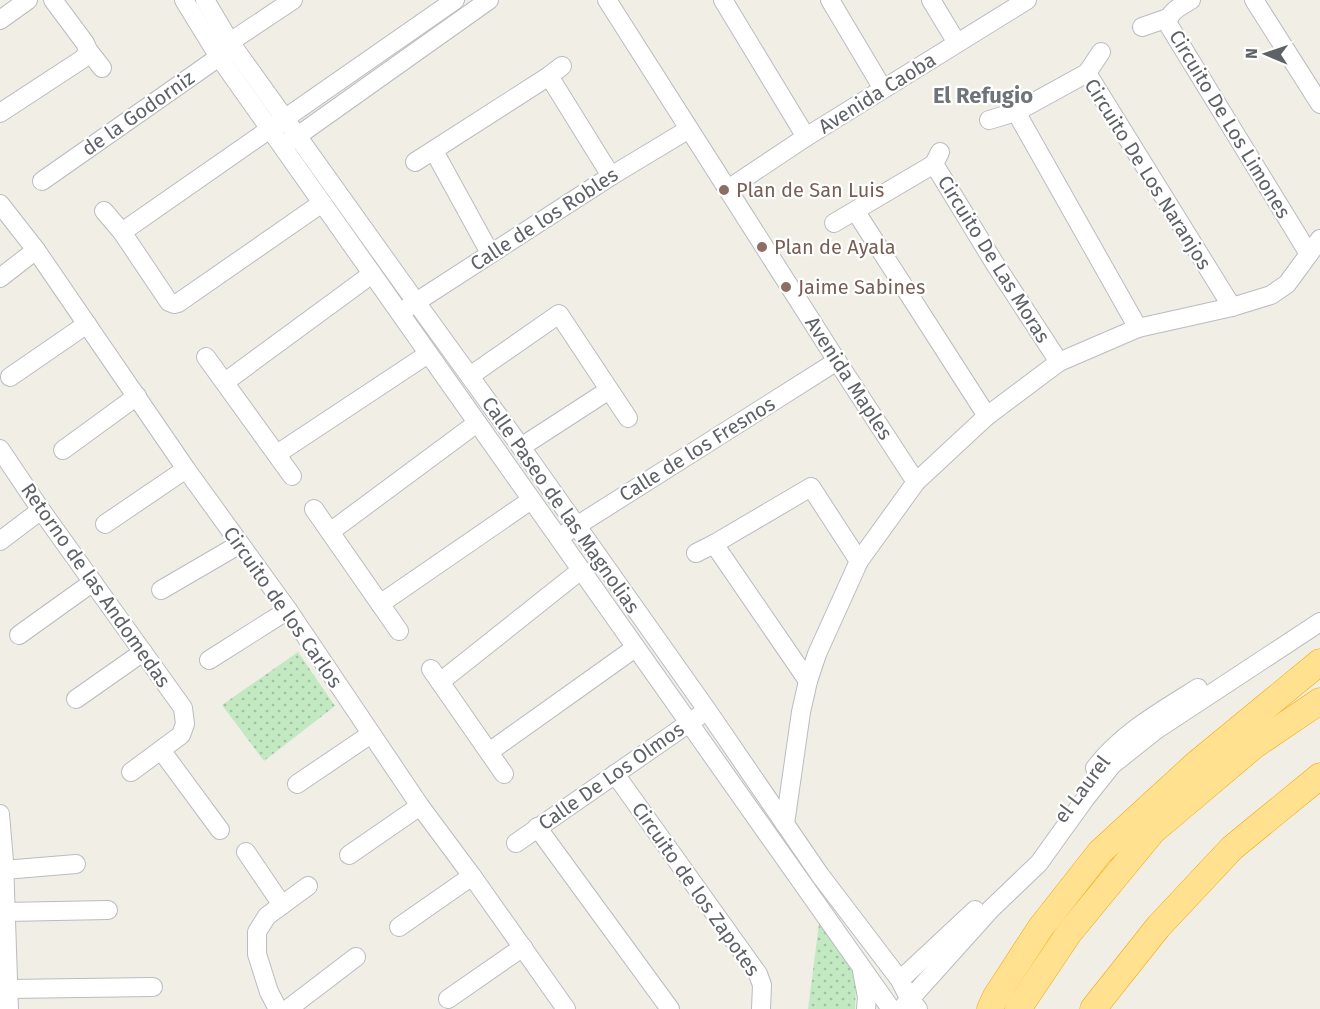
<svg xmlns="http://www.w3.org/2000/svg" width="1320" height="1009" font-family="'Fira Sans',sans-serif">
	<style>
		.park { fill: url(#park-dots) }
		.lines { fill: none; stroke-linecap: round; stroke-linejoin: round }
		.minor-casing { stroke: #b9bcc0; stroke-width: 20 }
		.highway-casing { stroke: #f7a600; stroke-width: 27 }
		.minor { stroke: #fff; stroke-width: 18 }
		.highway { stroke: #ffe18f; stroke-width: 26 }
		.education-dot { fill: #8d6e63; stroke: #fff; stroke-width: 2 }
		.labels { text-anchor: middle; stroke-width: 4.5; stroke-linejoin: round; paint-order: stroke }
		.street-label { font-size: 20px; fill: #5e6267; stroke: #fff }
		.education-label { font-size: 20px; fill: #785e54; stroke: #fff; text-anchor: start }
		.quarter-label { font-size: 22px; font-weight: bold; fill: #6f7479; stroke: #fff }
	</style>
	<defs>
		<pattern id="park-dots" width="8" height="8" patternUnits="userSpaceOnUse" patternTransform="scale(1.5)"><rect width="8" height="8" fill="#c2e9c2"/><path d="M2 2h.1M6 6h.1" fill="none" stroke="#a1c0a1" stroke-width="1.8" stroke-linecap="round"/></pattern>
	</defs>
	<rect width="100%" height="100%" fill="#f1eee6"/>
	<g class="park">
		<path d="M 298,652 L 335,706 L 264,761 L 222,705 Z"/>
		<path d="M 820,916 L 852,967 L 856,985 L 855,1009 L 808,1009 Z"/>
	</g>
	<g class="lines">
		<g class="minor-casing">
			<g id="minor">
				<path d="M 53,0 L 85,43 L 88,50 L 102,68"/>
				<path d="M 184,0 L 219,57 L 270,129 L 891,1009"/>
				<path d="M 205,0 L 230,42 L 416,302 L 521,447 L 707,710 L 820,875 L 900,980 L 910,1000 L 918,1009"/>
				<path d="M 607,0 L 837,361 L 916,482"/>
				<path d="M 723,0 L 806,137"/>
				<path d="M 830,0 L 883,89"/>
				<path d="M 931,0 L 957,43"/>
				<path d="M 1191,0 C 1182,6 1168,11 1168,24 L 1309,254"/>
				<path d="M 1254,0 L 1320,104"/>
				<path d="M 0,20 L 28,0"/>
				<path d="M 1142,27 L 1168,18"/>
				<path d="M 1087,73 L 1232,307"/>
				<path d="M 549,76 L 611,176"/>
				<path d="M 1016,112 L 1138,328"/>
				<path d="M 0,113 L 84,58 L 88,50"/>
				<path d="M 989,120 L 1016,112 L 1087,73 L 1101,52"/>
				<path d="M 289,142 L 489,0"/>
				<path d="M 434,151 L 490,253"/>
				<path d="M 415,162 L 549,76 L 562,66"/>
				<path d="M 934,164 L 995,264 L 1059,362"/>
				<path d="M 42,181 L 219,57 L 230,42 L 293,0"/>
				<path d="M 728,189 L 806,137 L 1027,0"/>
				<path d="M 0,204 L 36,250 L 186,469 L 288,610 L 420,806 L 472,876 L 566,1009"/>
				<path d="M 104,211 L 122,232 L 169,302 L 174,304 L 178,303 L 322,203"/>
				<path d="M 856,212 L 987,416"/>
				<path d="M 834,223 L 934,164 L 940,152"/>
				<path d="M 122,232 L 455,0"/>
				<path d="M 0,278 L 36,250"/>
				<path d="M 407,308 L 611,176 L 689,129"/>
				<path d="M 206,357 L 292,476"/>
				<path d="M 470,376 L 559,314 L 628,418"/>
				<path d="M 10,377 L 87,324"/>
				<path d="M 225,382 L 372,274"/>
				<path d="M 521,447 L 609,390"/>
				<path d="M 0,449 L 41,510 L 183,708 L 185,724 L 181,735 L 131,772"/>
				<path d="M 63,450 L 137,396"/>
				<path d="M 277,454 L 428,354"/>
				<path d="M 314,509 L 399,631"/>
				<path d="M 105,524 L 186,469"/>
				<path d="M 330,532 L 477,423"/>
				<path d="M 567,532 L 837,361"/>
				<path d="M 0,541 L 41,510"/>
				<path d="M 714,544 L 808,681"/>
				<path d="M 696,553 L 714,544 L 811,487 L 859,561"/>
				<path d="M 161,590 L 240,544"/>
				<path d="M 380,604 L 531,500"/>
				<path d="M 19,635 L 93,582"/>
				<path d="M 209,660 L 288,610"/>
				<path d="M 431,669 L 504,774"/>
				<path d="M 440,682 L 581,570"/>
				<path d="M 76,699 L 143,652"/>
				<path d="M 161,750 L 220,830"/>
				<path d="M 489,752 L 635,648"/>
				<path d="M 1095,768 C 1122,733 1161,711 1198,688"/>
				<path d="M 615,774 L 758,974 L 762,985 L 761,1009"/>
				<path d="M 297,784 L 371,734"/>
				<path d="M 0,814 L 4,861 L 9,1009"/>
				<path d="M 785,824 L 801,712 L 808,681 L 817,654 L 859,561 L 916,482 L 987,416 L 1059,362 L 1138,328 L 1232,307 L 1271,295 L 1287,284 L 1320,239"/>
				<path d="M 537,827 L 670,1009"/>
				<path d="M 516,843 L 699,716"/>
				<path d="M 246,852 L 282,905"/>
				<path d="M 349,855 L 420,806"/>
				<path d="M 4,870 L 76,864"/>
				<path d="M 5,912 L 108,910"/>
				<path d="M 399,927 L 472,876"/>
				<path d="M 862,971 L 867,997 L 866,1009"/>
				<path d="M 900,980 L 975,910"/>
				<path d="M 8,989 L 153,987"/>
				<path d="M 448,999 L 523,947"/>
				<path d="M 902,1008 L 991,909 L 1039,863 L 1085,799 L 1112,765 L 1156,730 L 1320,622"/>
				<path d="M 278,1009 L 269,992 L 257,954 L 257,932 L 267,916 L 308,886"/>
				<path d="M 288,1009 L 356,957"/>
			</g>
		</g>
		<g class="highway-casing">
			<g id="highway">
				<path d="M 990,1009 L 996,996 L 1041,927 L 1100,852 L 1196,764 L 1320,662"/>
				<path d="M 1018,1009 L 1069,933 L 1153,831 L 1255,745 L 1320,701"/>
				<path d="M 1093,1009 L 1158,927 L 1232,848 L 1320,776"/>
			</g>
		</g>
		<use href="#minor" class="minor"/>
		<use href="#highway" class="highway"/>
	</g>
	<g class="education-dot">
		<circle cx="724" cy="190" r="6"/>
		<circle cx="762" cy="247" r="6"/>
		<circle cx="786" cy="287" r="6"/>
	</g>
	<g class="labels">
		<g class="street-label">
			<text transform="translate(877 93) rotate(-32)" y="7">Avenida Caoba</text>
			<text transform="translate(138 113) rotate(-35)" y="7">de la Godorniz</text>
			<text transform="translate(1230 124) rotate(59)" y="7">Circuito De Los Limones</text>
			<text transform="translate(1148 174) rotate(58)" y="7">Circuito De Los Naranjos</text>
			<text transform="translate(544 219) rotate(-33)" y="7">Calle de los Robles</text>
			<text transform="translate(994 259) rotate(58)" y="7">Circuito De Las Moras</text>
			<text transform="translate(849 378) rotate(57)" y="7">Avenida Maples</text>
			<text transform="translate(697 449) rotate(-32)" y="7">Calle de los Fresnos</text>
			<text transform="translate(561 505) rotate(55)" y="7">Calle Paseo de las Magnolias</text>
			<text transform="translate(96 585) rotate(55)" y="7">Retorno de las Andomedas</text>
			<text transform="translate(283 607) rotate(55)" y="7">Circuito de los Carlos</text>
			<text transform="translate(611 776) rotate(-35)" y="7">Calle De Los Olmos</text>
			<text transform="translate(1082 789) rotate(-53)" y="7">el Laurel</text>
			<text transform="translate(696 889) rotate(55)" y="7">Circuito de los Zapotes</text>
		</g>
		<g class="education-label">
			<text x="736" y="197">Plan de San Luis</text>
			<text x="774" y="254">Plan de Ayala</text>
			<text x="798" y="294">Jaime Sabines</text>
		</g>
		<g class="quarter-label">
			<text x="983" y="103">El Refugio</text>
		</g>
	</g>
	<g transform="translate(1266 54) rotate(272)" stroke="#ffffff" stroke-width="4.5" paint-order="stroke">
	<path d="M0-4.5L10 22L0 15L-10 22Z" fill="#5e6267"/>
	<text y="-9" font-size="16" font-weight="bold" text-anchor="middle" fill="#5e6267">N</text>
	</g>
</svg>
